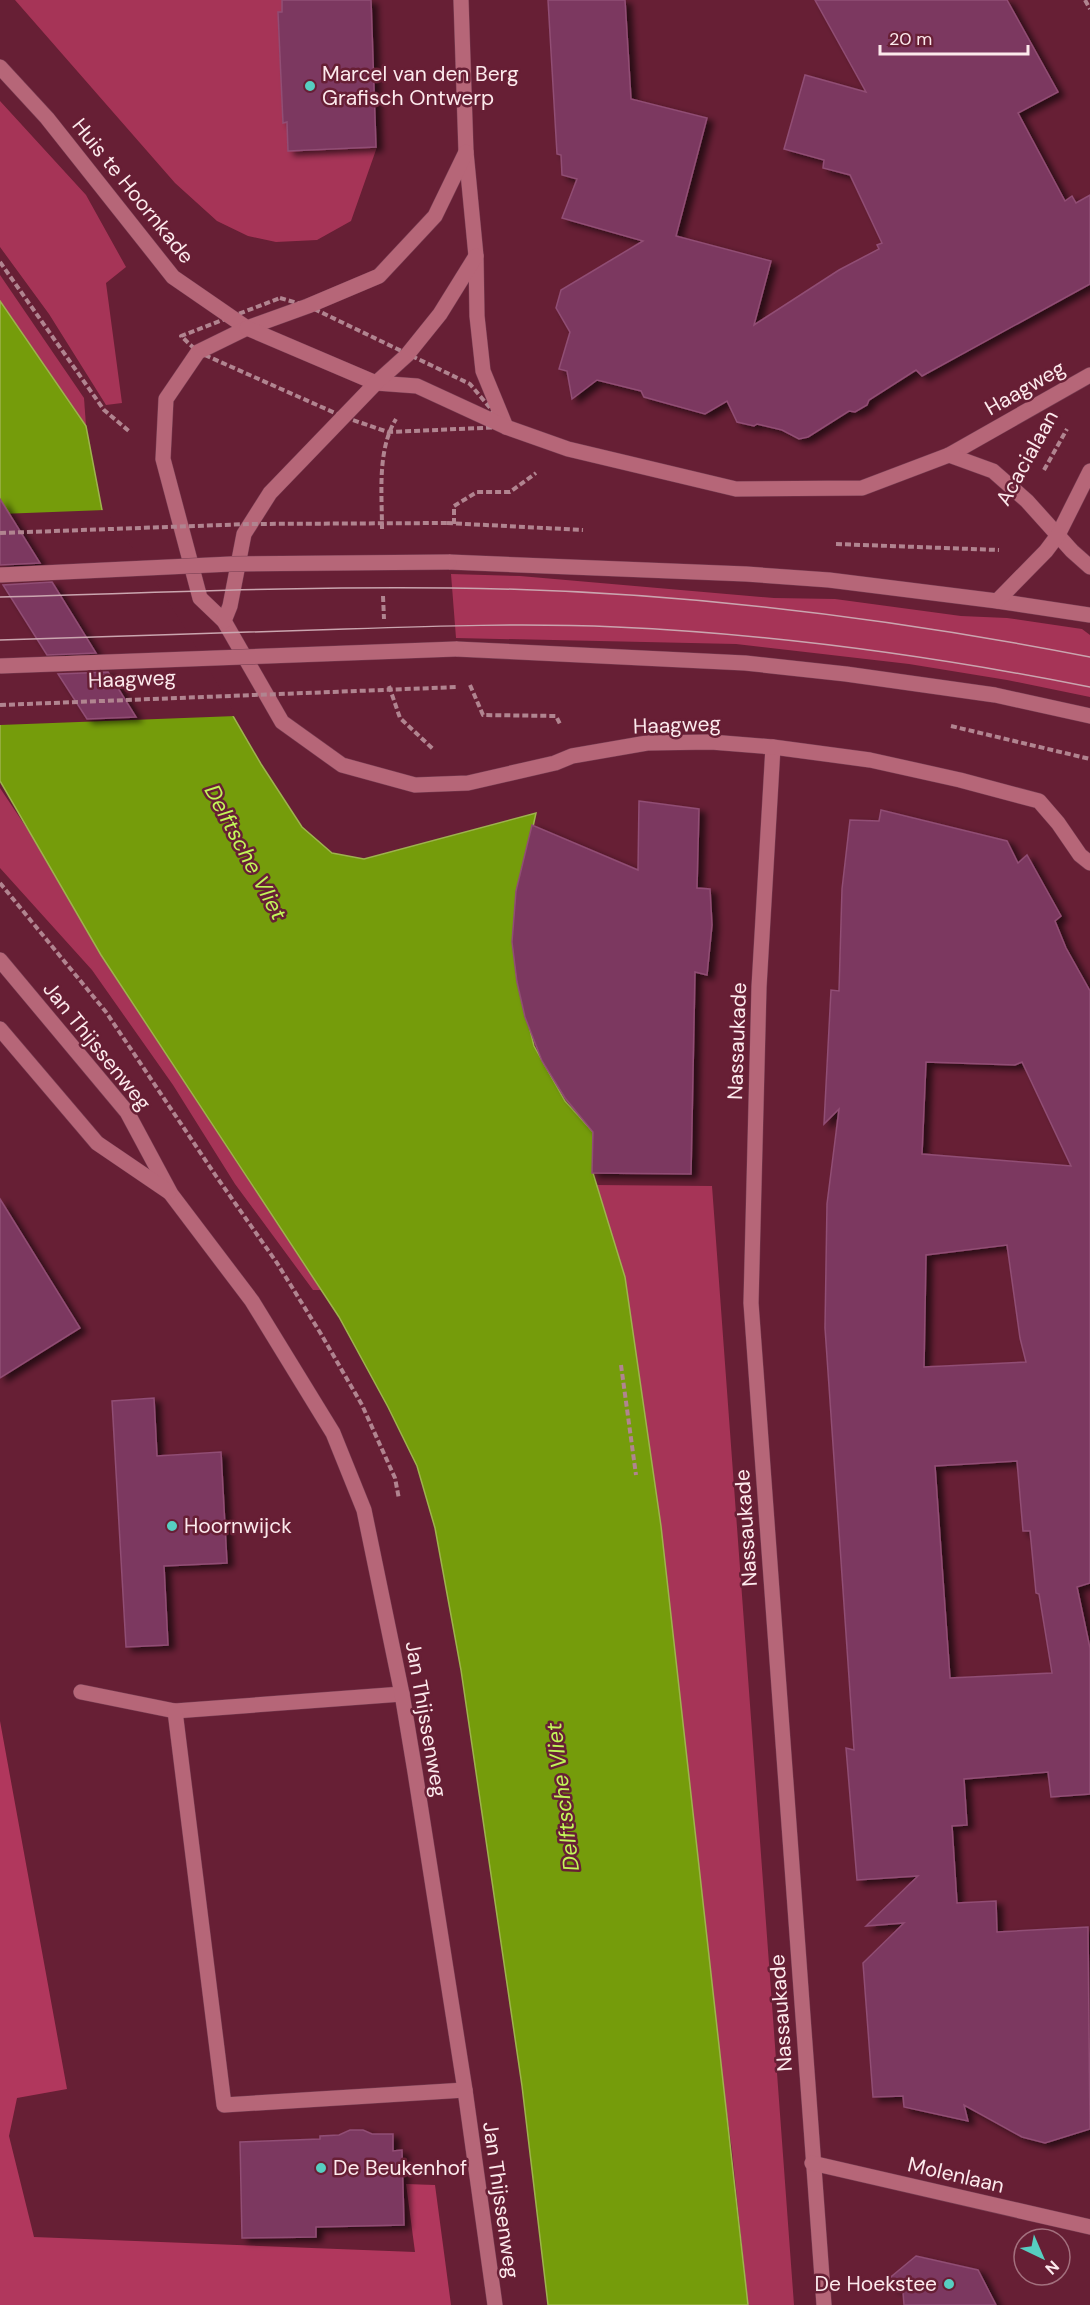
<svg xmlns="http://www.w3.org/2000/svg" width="1090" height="2305" font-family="'DM Sans',sans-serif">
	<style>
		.green { fill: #a63457 }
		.forest { fill: #b1375d }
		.water { fill: #759c0b; stroke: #9eb34e; stroke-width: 1.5 }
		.pier { fill: #671f35 }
		.building { fill: #7b3960; stroke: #914d74; stroke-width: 1.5; fill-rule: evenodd; filter: url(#shadow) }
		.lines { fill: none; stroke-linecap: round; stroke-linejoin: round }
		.lane-casing { stroke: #773d52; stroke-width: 16 }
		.street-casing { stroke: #773d52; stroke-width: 16 }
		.secondary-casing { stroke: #773d52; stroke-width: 16 }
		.path { stroke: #b18490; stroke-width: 4; stroke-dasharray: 6 3; stroke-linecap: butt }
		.lane { stroke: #b66678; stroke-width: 15 }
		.street { stroke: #b66678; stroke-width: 15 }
		.secondary { stroke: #b66678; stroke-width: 15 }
		.tram { stroke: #caa5af; stroke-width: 1.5 }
		.secondary-bridge-casing { stroke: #773d52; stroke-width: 16; stroke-linecap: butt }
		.path-bridge { stroke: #b18490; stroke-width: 4; stroke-dasharray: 6 3; stroke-linecap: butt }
		.secondary-bridge { stroke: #b66678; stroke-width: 15 }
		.poi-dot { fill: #57cec1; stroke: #671f35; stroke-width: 2 }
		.labels { text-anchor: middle; stroke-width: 5; stroke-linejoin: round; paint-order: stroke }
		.poi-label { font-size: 21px; fill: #fce9ec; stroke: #671f35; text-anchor: start }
		.street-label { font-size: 21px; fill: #fce9ec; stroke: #671f35 }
		.water-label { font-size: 22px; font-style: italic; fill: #c2f659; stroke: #671f35 }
	</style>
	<defs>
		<filter id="shadow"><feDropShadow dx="6" dy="4" stdDeviation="3" flood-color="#0009"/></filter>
	</defs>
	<rect width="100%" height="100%" fill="#671f35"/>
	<g class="green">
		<path d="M 15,0 L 282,0 L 289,151 L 377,147 L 351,221 L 317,240 L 276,242 L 248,236 L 217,221 L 175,183 Z"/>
		<path d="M 0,101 L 86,195 L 126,267 L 106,283 L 122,403 L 106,405 L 49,314 L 0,247 Z"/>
		<path d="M 0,275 L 84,398 L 86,426 L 0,301 Z"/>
		<path d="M 451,574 L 520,576 L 774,598 L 835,599 L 961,616 L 1007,618 L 1082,629 L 1090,635 L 1090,697 L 1007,680 L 909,664 L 736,644 L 456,638 Z"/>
		<path d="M 0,788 L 128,980 L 323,1290 L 313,1290 L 235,1184 L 173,1085 L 92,970 L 0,868 Z"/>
		<path d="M 596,1185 L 712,1186 L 794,2305 L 748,2305 L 732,2150 Z"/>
	</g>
	<path class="forest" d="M 0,1721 L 67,2089 L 17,2098 L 9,2136 L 34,2237 L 415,2252 L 406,2184 L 435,2185 L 451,2305 L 0,2305 Z"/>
	<path class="water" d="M 0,301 L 86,426 L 102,510 L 183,630 L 261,764 L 302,827 L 332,853 L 364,859 L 536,813 L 520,886 L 516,973 L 534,1046 L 565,1101 L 593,1132 L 593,1173 L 625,1277 L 661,1526 L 748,2305 L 548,2305 L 522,2086 L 461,1670 L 435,1528 L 417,1466 L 388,1407 L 339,1317 L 101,955 L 0,781 Z"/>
	<path class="pier" d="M 105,510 L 140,558 L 185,628 L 236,716 L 0,725 L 0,514 Z"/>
	<g class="building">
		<path d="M 282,0 L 371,0 L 376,147 L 288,151 L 287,122 L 283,123 L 278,12 L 282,12 Z"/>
		<path d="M 548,0 L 625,0 L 631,99 L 707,118 L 676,236 L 771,261 L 754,325 L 839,270 L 879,249 L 877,245 L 882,243 L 850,175 L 823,168 L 824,160 L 784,149 L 805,75 L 866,92 L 815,0 L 1007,0 L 1058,92 L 1018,113 L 1065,201 L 1072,196 L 1076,203 L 1090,195 L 1090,284 L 922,376 L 916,370 L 869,400 L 867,405 L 855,412 L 849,411 L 808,437 L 799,439 L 782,430 L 757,424 L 754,426 L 737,422 L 727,401 L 705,414 L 644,397 L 641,391 L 597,380 L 572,399 L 567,371 L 559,369 L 570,332 L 556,308 L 561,290 L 643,241 L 562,218 L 577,179 L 562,175 L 561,155 L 557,154 Z"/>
		<path d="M 0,499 L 40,563 L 0,565 Z"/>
		<path d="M 52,582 L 96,653 L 47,655 L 3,585 Z"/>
		<path d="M 108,672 L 136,717 L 87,719 L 58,674 Z"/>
		<path d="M 639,801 L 699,809 L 697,888 L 710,889 L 712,925 L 707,975 L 695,972 L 691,1174 L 592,1173 L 593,1132 L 565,1098 L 542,1061 L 525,1017 L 517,982 L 512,942 L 516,891 L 532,825 L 638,870 Z"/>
		<path d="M 881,810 L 1007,841 L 1018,863 L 1027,855 L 1061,916 L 1055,921 L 1066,948 L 1090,991 L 1090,1583 L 1077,1587 L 1090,1648 L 1090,1794 L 1051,1797 L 1048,1772 L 964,1779 L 967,1825 L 952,1826 L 957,1903 L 996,1901 L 997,1932 L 1088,1927 L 1090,2129 L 1045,2143 L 1022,2137 L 964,2105 L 968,2121 L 904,2107 L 903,2096 L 873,2097 L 863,1963 L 904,1923 L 866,1926 L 918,1876 L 857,1880 L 846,1748 L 854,1750 L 825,1328 L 827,1204 L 839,1109 L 824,1124 L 831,990 L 839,991 L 842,889 L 850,820 L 879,821 ZM 926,1062 L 1015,1065 L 1022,1062 L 1071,1166 L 922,1154 ZM 1007,1245 L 1020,1338 L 1026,1362 L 924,1367 L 926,1255 ZM 1017,1461 L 1023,1531 L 1030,1531 L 1036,1593 L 1039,1594 L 1052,1673 L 950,1678 L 935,1466 Z"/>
		<path d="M 0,1199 L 80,1328 L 0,1378 Z"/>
		<path d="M 154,1398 L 157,1456 L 221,1452 L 227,1563 L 164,1566 L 168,1645 L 126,1647 L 112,1401 Z"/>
		<path d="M 350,2130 L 363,2130 L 372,2134 L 393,2134 L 393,2151 L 402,2150 L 404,2225 L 316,2227 L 316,2237 L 242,2238 L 240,2142 L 320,2139 L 320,2136 L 339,2135 Z"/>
		<path d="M 916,2256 L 978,2270 L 996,2305 L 904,2305 L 903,2292 L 886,2281 Z"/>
	</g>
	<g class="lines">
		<g class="lane-casing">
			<g id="lane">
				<path d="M 81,1692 L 175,1711 L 402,1694"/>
				<path d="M 175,1711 L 224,2105 L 465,2090"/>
			</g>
		</g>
		<g class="street-casing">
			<g id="street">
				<path d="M 0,67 L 47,118 L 173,277 L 247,328"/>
				<path d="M 949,455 L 1090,375"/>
				<path d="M 773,747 L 759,987 L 751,1303 L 824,2305"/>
				<path d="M 812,2163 L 1090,2227"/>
			</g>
		</g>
		<g class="secondary-casing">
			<g id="secondary">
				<path d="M 461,0 L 466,152 L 476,256 L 477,316 L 483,371 L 506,427"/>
				<path d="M 466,152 L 435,216 L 379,276 L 308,306 L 247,328 L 198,352 L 166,399 L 163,459 L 200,598 L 224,621 L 282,722 L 342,765 L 415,785 L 468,783 L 555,763 L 572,756 L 647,743 L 711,742 L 773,747 L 870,760 L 960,780 L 1039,801 L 1058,823 L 1080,855 L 1090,863"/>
				<path d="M 247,328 L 376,383 L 417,386 L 506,427 L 568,449 L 736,489 L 862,488 L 949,455 L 993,471 L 1027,501 L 1072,551 L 1090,567"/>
				<path d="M 449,562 L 746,574 L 829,580 L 997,601 L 1090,615"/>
				<path d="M 997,601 L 1046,551 L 1058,535 L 1090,471"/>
				<path d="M 224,621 L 230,606 L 244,534 L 270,493 L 376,383 L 407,355 L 440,314 L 476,256"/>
				<path d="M 456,649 L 745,663 L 846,674 L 995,695 L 1090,716"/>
				<path d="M 0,960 L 127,1112 L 171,1194 L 252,1301 L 333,1433 L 364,1510 L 402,1694 L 415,1772 L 465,2090 L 495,2305"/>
				<path d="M 0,1029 L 97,1143 L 169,1192"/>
			</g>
		</g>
		<g class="path">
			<path d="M 1085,0 L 1090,9"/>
			<path d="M 0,262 L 104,410 L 130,432"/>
			<path d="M 280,298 L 308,306 L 470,384 L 506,427 L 388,432 L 344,417 L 198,352 L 181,336 Z"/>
			<path d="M 1044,470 L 1067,429"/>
			<path d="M 447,523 L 583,530"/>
			<path d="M 454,524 L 454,506 L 477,492 L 510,492 L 536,473"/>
			<path d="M 382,529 C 382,493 377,450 396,419"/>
			<path d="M 836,544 L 999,550"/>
			<path d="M 383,596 L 384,619"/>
			<path d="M 470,685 L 483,715 L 556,716 L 560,724"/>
			<path d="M 389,686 L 400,718 L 433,749"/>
			<path d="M 951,726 L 1090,759"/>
			<path d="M 0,883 L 106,1012 L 216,1176 L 277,1263 L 321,1334 L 362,1405 L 395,1478 L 399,1499"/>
			<path d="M 621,1365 L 636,1475"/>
		</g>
		<use href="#lane" class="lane"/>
		<use href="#street" class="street"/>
		<use href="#secondary" class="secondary"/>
		<g class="tram">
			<path d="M 0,597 C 150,593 301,586 451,588 C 665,590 880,616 1090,657"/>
			<path d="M 0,640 C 115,636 231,633 346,629 C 436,626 526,623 616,627 C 775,634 934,656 1090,687"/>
		</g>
		<g class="secondary-bridge-casing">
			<g id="secondary-bridge">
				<path d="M 0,575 L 231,564 L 449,562"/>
				<path d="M 0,666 L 456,649"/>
			</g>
		</g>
		<g class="path-bridge">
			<path d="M 0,533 L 250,524 L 447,523"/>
			<path d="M 0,705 L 458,687"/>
		</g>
		<use href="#secondary-bridge" class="secondary-bridge"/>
	</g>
	<g class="poi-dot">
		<circle cx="310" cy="86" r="6"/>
		<circle cx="172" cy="1526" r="6"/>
		<circle cx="321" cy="2168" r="6"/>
		<circle cx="949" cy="2284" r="6"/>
	</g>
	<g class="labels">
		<g class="poi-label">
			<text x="322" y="81">Marcel van den Berg<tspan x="322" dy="24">Grafisch Ontwerp</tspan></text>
			<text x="184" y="1533">Hoornwijck</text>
			<text x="333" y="2175">De Beukenhof</text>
			<text x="937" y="2291" text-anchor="end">De Hoekstee</text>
		</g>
		<g class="street-label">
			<text transform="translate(133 191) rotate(51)" y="7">Huis te Hoornkade</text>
			<text transform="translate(1025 388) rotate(-30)" y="7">Haagweg</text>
			<text transform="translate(1027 458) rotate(-61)" y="7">Acacialaan</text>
			<text transform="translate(132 679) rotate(-2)" y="7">Haagweg</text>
			<text transform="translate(677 725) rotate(-2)" y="7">Haagweg</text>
			<text transform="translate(737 1041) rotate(-88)" y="7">Nassaukade</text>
			<text transform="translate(97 1046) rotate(51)" y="7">Jan Thijssenweg</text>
			<text transform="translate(746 1528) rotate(-94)" y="7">Nassaukade</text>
			<text transform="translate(426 1719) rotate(80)" y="7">Jan Thijssenweg</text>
			<text transform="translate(781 2013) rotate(-94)" y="7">Nassaukade</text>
			<text transform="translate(956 2175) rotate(13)" y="7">Molenlaan</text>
			<text transform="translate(501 2200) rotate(82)" y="7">Jan Thijssenweg</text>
		</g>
		<g class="water-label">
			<text transform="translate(246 852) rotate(62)" y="8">Delftsche Vliet</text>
			<text transform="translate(562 1797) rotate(-97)" y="8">Delftsche Vliet</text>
		</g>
	</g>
	<g transform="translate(1042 2257) rotate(136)"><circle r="28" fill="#671f35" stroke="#a3707e" stroke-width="1.5"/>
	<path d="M0-4.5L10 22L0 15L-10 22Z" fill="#57cec1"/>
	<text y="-9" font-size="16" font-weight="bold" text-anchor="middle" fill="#fce9ec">N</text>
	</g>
	<path d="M880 45v9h148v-9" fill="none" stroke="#fce9ec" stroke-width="3"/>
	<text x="889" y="45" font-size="18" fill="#fce9ec" stroke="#671f35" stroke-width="4.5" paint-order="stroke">20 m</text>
</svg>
